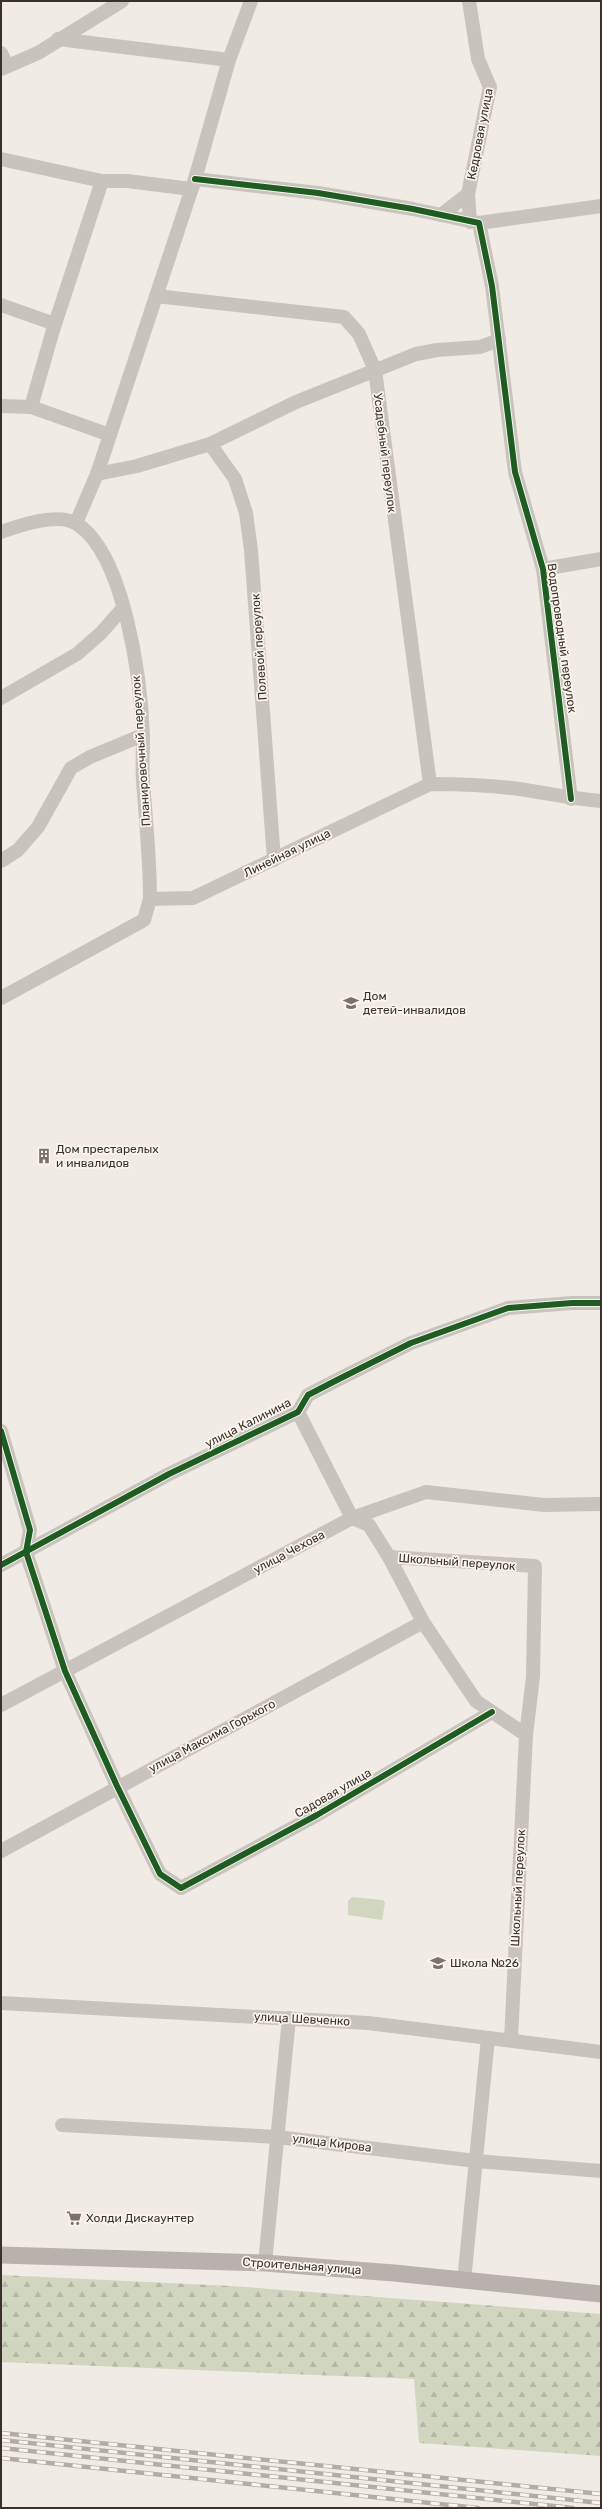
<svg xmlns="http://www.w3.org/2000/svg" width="602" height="2509" font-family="Rubik,sans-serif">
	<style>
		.forest { fill: url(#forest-firs) }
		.garden { fill: #d1d6bf }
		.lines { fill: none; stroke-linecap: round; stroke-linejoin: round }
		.minor { stroke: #c9c3be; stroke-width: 14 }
		.major { stroke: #b8b1ad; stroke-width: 17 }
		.rail-casing { stroke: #b1aca8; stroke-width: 4.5 }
		.rail { stroke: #fbf5ee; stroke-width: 3; stroke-dasharray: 9; stroke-linecap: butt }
		.cycleway-casing { stroke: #fbf5ee; stroke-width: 8 }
		.cycleway { stroke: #1b5e20; stroke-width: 6 }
		.labels { text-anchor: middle; stroke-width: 3.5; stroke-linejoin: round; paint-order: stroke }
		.street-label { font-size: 12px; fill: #3b302b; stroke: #fbf5ee }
		.poi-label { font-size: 12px; fill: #3b302b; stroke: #fbf5ee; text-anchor: start }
	</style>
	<defs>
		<pattern id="forest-firs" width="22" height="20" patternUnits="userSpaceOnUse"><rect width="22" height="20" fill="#d1d6bf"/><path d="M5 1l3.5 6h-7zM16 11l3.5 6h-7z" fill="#b4b8a4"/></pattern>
	</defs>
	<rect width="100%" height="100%" fill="#f0ebe5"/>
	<path class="forest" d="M 1,2275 L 232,2286 L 601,2314 L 601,2456 L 419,2443 L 414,2379 L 1,2362 Z"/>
	<path class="garden" d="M 352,1897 L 383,1900 L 385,1903 L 382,1920 L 348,1915 L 348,1901 Z"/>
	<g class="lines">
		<g class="minor">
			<path d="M 469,1 L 478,59 L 490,87 L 468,194 L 470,222"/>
			<path d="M 58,39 L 229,60"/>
			<path d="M 1,53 L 7,66"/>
			<path d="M 1,69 L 38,53 L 122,1"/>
			<path d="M 1,159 L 102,181"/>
			<path d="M 195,179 L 318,193 L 413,209 L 479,223 L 492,286 L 515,472 L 543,569 L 571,799"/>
			<path d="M 441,215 L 468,194"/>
			<path d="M 479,223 L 601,206"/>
			<path d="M 156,296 L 344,317 L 359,334 L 375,370 L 430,784"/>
			<path d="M 1,305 L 55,324"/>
			<path d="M 1,406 L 31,407 L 110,435"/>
			<path d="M 31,407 L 53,330 L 102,181 L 127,181 L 191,189"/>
			<path d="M 210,444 L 235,479 L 246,513 L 251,550 L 274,860"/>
			<path d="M 97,474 L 137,466 L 210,444 L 296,402 L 416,354 L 437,350 L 480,347 L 499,340"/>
			<path d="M 76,523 L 97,474 L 195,179 L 229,60 L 251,1"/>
			<path d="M 1,532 C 21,525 58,512 77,524 C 125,555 141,681 143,736 C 143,751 142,766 143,781 C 146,821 150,860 150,899"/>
			<path d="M 543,569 L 601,559"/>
			<path d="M 1,698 L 77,654 L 101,633 L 123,608"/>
			<path d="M 1,861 L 18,850 L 38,827 L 71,768 L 90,757 L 143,735"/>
			<path d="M 1,998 L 144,920 L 150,899 L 193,898 L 430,784 C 460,784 490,785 519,789 C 547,793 573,799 601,801"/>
			<path d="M 298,1412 L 352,1518 L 369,1525 L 389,1557"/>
			<path d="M 1,1431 L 30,1530 L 26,1552 L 65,1671 L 117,1786 L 160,1874 L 181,1888 L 317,1815 L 492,1712"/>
			<path d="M 1,1565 L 169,1474 L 298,1412 L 308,1395 L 339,1379 L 411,1343 L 508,1308 L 572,1303 L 601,1303"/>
			<path d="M 1,1705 L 352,1518 L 426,1492 L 544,1505 L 601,1504"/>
			<path d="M 1,1851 L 423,1622"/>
			<path d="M 1,2003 L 368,2023 L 601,2052"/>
			<path d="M 511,2040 L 526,1735 L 476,1701 L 423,1622 L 389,1557 L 535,1566 L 533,1677 L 526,1735"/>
			<path d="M 62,2125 L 277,2137 L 476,2161 L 601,2171"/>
			<path d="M 265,2263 L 289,2018"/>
			<path d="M 464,2281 L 488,2038"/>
		</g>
		<path class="major" d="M 1,2255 L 265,2263 L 394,2273 L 601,2294"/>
		<g class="rail-casing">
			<g id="rail">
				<path d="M 1,2433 L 601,2494"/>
				<path d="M 1,2440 L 601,2503"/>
				<path d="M 1,2448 L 573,2508"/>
				<path d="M 1,2458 L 478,2508"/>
			</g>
		</g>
		<use href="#rail" class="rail"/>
		<g class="cycleway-casing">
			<g id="cycleway">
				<path d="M 195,179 L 318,193 L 413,209 L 479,223 L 492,286 L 515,472 L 543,569 L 571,799"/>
				<path d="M 1,1431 L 30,1530 L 26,1552 L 65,1671 L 117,1786 L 160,1874 L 181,1888 L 317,1815 L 492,1712"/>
				<path d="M 1,1565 L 169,1474 L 298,1412 L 308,1395 L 339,1379 L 411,1343 L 508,1308 L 572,1303 L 601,1303"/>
			</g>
		</g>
		<use href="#cycleway" class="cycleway"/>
	</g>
	<defs>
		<g id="school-bare" transform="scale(1.2)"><path d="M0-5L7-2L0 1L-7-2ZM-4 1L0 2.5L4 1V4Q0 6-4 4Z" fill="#7a716c" stroke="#fbf5ee" stroke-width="2.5" paint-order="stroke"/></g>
		<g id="building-bare" transform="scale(1.2)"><path d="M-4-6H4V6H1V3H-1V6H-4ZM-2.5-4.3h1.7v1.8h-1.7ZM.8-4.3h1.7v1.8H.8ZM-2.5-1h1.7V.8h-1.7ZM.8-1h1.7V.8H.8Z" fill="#7a716c" stroke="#fbf5ee" stroke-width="2.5" paint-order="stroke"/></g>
		<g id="supermarket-bare" transform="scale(1.2)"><path d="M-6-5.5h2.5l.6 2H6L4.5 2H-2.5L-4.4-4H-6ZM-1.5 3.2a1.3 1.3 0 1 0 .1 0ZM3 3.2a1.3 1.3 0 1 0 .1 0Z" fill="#7a716c" stroke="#fbf5ee" stroke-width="2.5" paint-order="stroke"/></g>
	</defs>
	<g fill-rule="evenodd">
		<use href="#school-bare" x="351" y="1003"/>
		<use href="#building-bare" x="44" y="1156"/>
		<use href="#school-bare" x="438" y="1963"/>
		<use href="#supermarket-bare" x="74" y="2218"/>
	</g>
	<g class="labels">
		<g class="street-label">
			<text transform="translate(480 134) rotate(-79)" y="4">Кедровая улица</text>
			<text transform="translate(385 453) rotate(83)" y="4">Усадебный переулок</text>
			<text transform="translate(562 638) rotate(82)" y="4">Водопроводный переулок</text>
			<text transform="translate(259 647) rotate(-94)" y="4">Полевой переулок</text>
			<text transform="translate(141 751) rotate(-94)" y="4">Планировочный переулок</text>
			<text transform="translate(287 853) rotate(-26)" y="4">Линейная улица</text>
			<text transform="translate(248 1423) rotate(-27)" y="4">улица Калинина</text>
			<text transform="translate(289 1552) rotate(-28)" y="4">улица Чехова</text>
			<text transform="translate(457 1562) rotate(4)" y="4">Школьный переулок</text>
			<text transform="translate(212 1736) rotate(-28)" y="4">улица Максима Горького</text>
			<text transform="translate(333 1793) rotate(-30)" y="4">Садовая улица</text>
			<text transform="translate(518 1888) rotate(-87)" y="4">Школьный переулок</text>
			<text transform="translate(302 2019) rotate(3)" y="4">улица Шевченко</text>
			<text transform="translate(332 2143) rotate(7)" y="4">улица Кирова</text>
			<text transform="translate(302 2266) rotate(4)" y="4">Строительная улица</text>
		</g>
		<g class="poi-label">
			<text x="363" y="1000">Дом<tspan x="363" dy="14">детей-инвалидов</tspan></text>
			<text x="56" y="1153">Дом престарелых<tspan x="56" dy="14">и инвалидов</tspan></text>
			<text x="450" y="1967">Школа №26</text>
			<text x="86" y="2222">Холди Дискаунтер</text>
		</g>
	</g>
	<rect width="602" height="2509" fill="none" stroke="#3b302b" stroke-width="4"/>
</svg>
